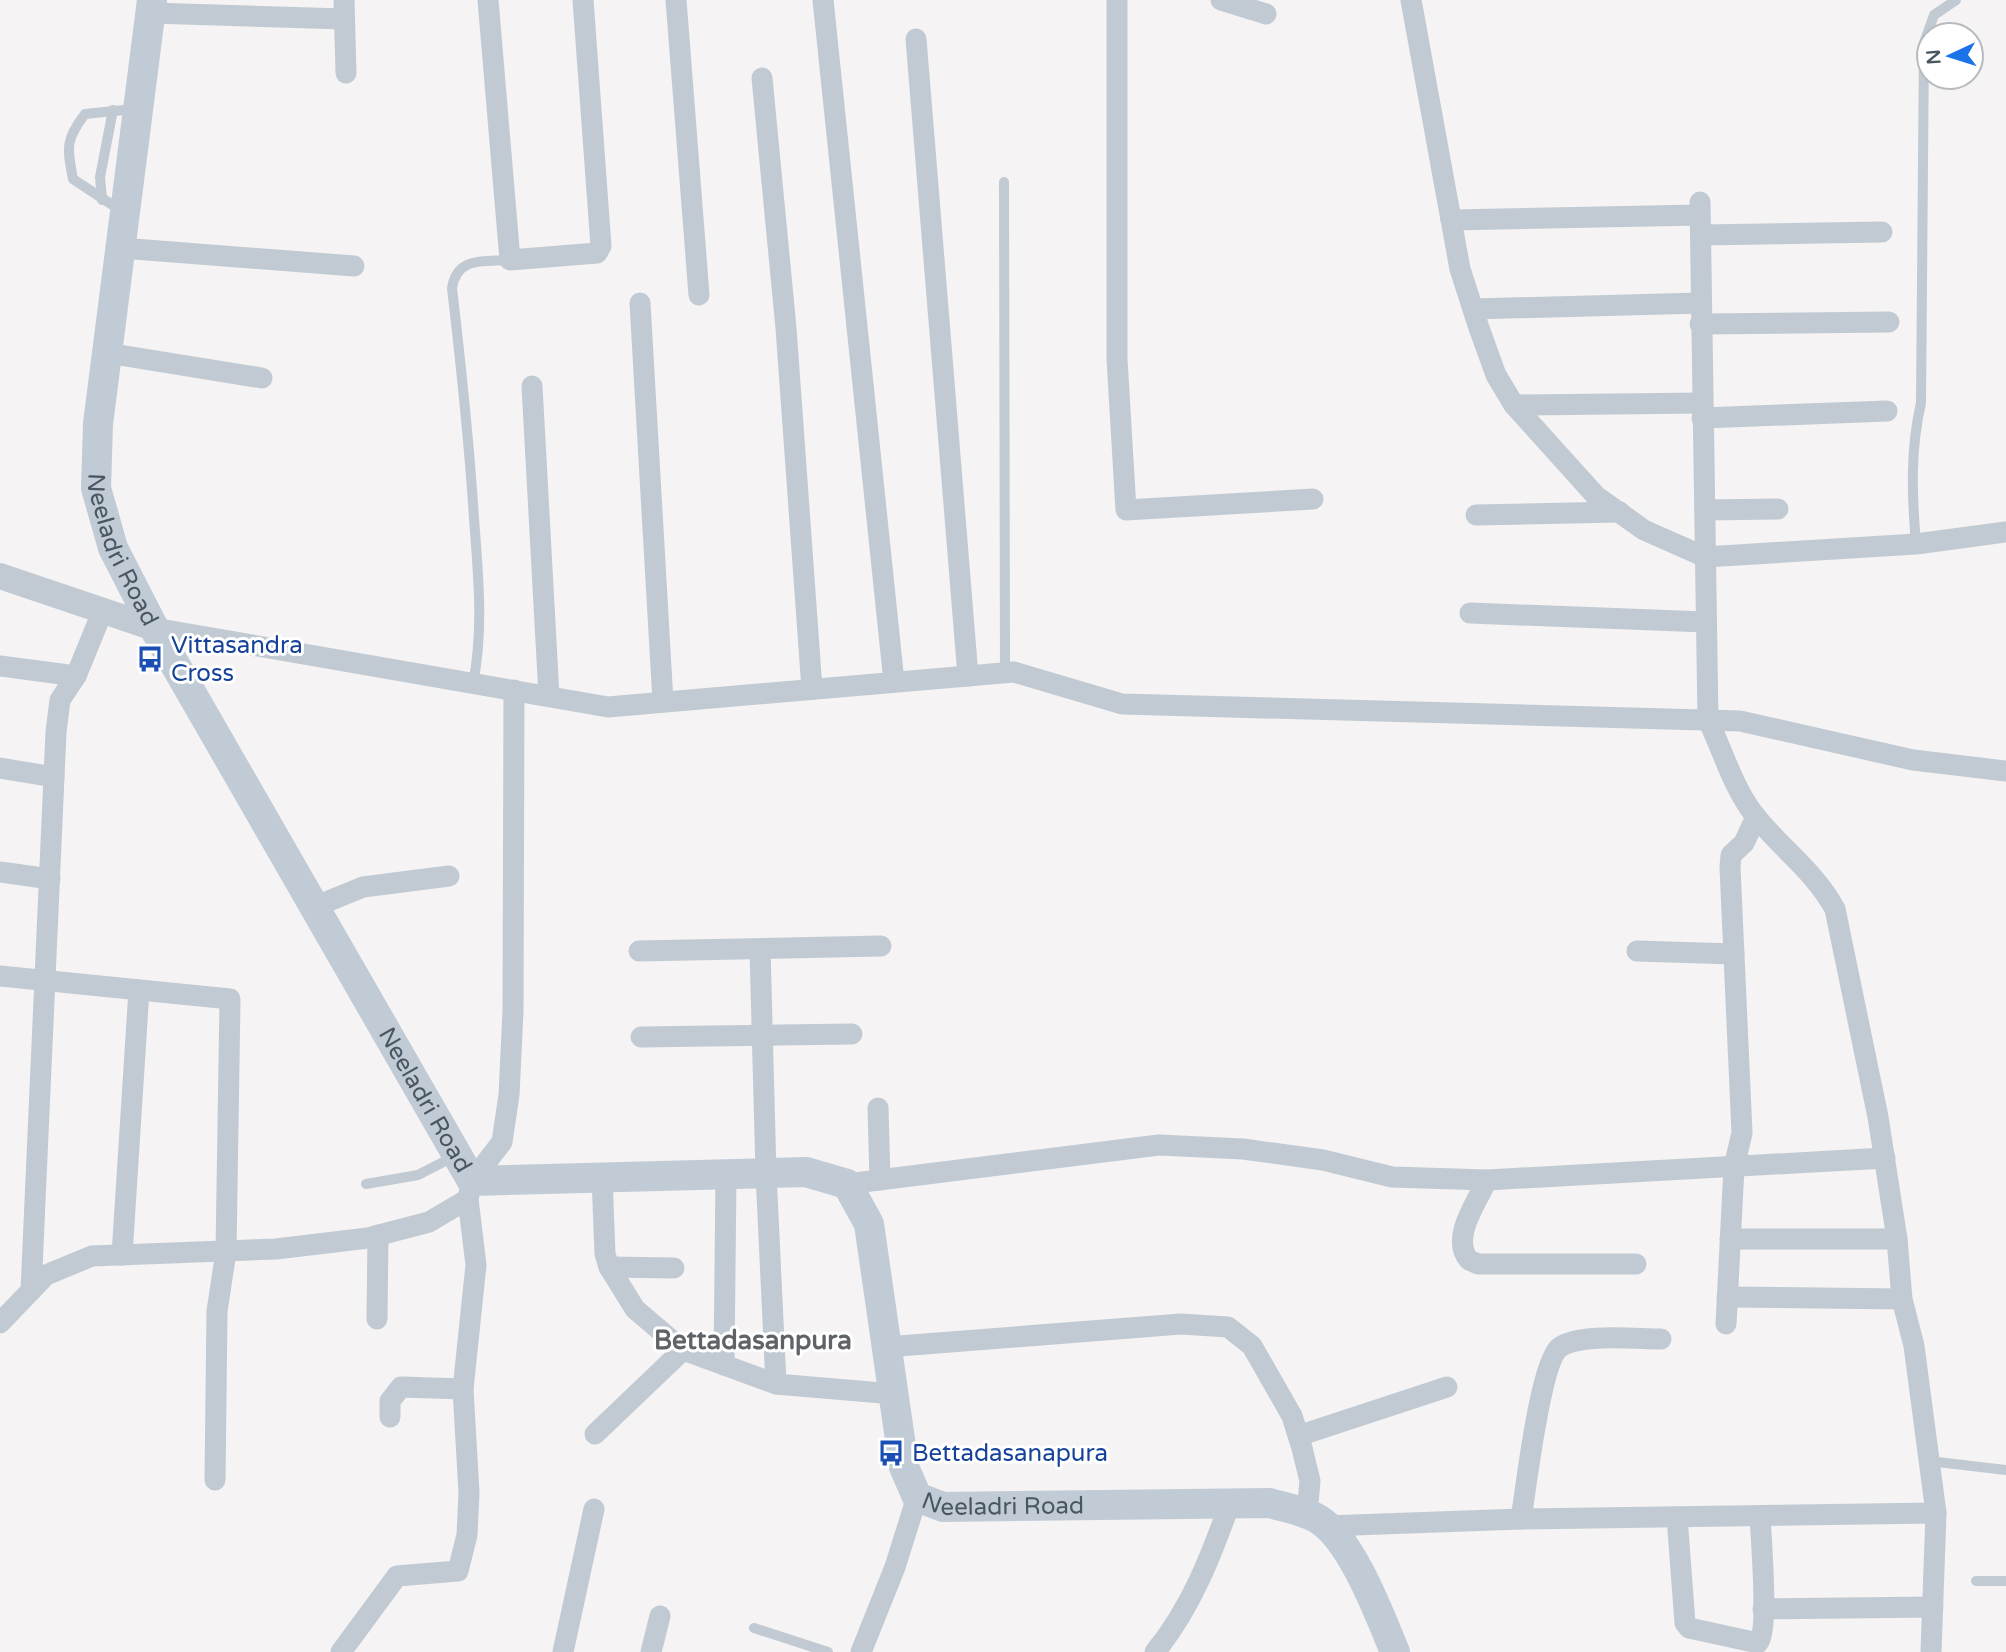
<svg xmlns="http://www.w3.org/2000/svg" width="2006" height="1652" font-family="'Varela Round',sans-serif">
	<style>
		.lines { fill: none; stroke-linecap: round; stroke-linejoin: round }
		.service { stroke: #c1cad2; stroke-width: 10 }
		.minor { stroke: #c1cad2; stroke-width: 21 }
		.tertiary { stroke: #c1cad2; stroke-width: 26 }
		.secondary { stroke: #c1cbd6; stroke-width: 30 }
		.labels { text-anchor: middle; stroke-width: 6; stroke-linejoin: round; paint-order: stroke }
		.street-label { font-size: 24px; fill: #4a5661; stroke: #fff }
		.transit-label { font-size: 24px; fill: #164399; stroke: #fff; text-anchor: start }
		.neighbourhood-label { font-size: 26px; font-weight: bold; fill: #5f6368; stroke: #fff }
	</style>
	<rect width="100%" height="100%" fill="#f5f3f3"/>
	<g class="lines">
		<g class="service">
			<path d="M 1004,182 L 1005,672"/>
			<path d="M 102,200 L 100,177 L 113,110"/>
			<path d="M 123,212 L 73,179 C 67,148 65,140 85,114 L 134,109"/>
			<path d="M 1916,544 C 1912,496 1910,450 1921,403 L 1924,43 L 1934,15 L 1956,0"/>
			<path d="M 473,684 C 484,628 478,574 474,518 C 469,441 461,365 452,288 C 457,256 484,262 510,260"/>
			<path d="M 366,1184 L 418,1175 L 455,1156"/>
			<path d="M 1929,1461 L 2006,1470"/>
			<path d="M 1976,1581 L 2006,1581"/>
			<path d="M 754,1628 L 828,1652"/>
		</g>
		<g class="minor">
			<path d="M 344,0 L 346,73"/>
			<path d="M 488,0 L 510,260 L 597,253 L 601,246 L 583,0"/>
			<path d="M 676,0 L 699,295"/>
			<path d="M 823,0 L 894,682"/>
			<path d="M 1117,0 L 1117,359 L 1126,510 L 1313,499"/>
			<path d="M 1221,0 L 1266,14"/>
			<path d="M 1411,0 L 1460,269 L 1479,328 L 1496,375 L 1514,405 L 1596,496 L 1644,530 L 1705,557 L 1916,544 L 2006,532"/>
			<path d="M 151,13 L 344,19"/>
			<path d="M 916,39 L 968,676"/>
			<path d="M 762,78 L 786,328 L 812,689"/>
			<path d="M 1700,202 L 1708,720 C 1723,751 1734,791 1757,818 C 1784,851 1814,871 1835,909 L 1878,1117 L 1897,1239 L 1902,1299 L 1914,1346 L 1936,1513 L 1931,1652"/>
			<path d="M 1451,220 L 1699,215"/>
			<path d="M 1701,235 L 1882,232"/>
			<path d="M 121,248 L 354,266"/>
			<path d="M 640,303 L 663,702"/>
			<path d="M 1473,309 L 1701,303"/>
			<path d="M 1700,324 L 1889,322"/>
			<path d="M 107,353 L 262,378"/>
			<path d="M 532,386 L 549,696"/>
			<path d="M 1514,405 L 1702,403"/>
			<path d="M 1702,418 L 1887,411"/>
			<path d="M 1705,510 L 1778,509"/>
			<path d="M 1476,515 L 1620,512"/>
			<path d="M 1470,613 L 1706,622"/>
			<path d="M 154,628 L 608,707 L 1014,672 L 1122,704 L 1740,721 L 1913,760 L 2006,771"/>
			<path d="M 0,666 L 76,676"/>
			<path d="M 0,768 L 54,777"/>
			<path d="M 0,872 L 50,879"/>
			<path d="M 314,907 L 363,887 L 449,876"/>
			<path d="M 760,949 L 766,1173 L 776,1384 L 894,1394"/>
			<path d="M 639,951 L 881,946"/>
			<path d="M 1637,951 L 1734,954"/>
			<path d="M 0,976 L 230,999 L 226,1252 L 217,1311 L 215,1480"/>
			<path d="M 641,1037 L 852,1034"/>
			<path d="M 878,1108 L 880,1180"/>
			<path d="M 602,1177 L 605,1254 L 609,1267 L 635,1309 L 683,1350 L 776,1384"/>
			<path d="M 1487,1180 C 1477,1202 1450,1238 1469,1260 L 1478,1264 L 1636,1264"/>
			<path d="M 847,1184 L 1159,1145 L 1243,1149 L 1323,1160 L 1392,1177 L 1487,1180 L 1885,1158"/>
			<path d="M 1730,1239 L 1897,1239"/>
			<path d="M 122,1255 L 139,990"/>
			<path d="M 609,1267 L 674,1268"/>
			<path d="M 31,1291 L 56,732 L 60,700 L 76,676 L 103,610"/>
			<path d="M 1727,1297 L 1902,1299"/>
			<path d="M 377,1319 L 378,1235"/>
			<path d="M 0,1323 L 46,1275 L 92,1256 L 276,1249 L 368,1238 L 429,1222 L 468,1199"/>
			<path d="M 1726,1324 L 1734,1167 L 1742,1133 L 1730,867 L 1731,855 L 1744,843 L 1756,817"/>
			<path d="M 886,1347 L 1181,1324 L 1228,1327 L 1252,1346 L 1292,1416 L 1302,1448 L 1310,1481 L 1307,1514"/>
			<path d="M 724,1365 L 726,1174"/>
			<path d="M 390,1417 L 390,1401 L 401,1387 L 463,1389"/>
			<path d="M 595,1434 L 683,1350"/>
			<path d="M 1298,1436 L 1447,1387"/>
			<path d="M 1677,1517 L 1685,1623 L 1689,1628 L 1758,1643 C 1769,1631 1761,1537 1760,1516"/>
			<path d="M 1521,1519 C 1526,1489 1540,1362 1560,1347 C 1581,1333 1635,1339 1661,1339"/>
			<path d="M 1326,1526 L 1521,1519 L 1936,1513"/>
			<path d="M 1763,1609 L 1933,1607"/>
			<path d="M 341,1652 L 397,1576 L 458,1571 L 467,1535 L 469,1493 L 463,1389 L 476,1265 L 468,1199 L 472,1181 L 502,1142 L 509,1095 L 513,1011 L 514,690"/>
			<path d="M 563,1652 L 594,1509"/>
			<path d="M 651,1652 L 660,1616"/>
			<path d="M 861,1652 L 895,1567 L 917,1497"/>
			<path d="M 1155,1652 C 1191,1608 1211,1556 1230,1503"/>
		</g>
		<path class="tertiary" d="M 0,576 L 154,628"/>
		<path class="secondary" id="s1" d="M 152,0 L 98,424 L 96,488 L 113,548 L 154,628 L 472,1181 L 806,1172 L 847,1184 L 869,1224 L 904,1467 L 917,1497 L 943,1507 L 1270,1503 C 1286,1508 1307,1511 1321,1521 C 1353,1543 1380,1616 1395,1652"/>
	</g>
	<defs>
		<g id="bus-bare" transform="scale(2.1)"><path d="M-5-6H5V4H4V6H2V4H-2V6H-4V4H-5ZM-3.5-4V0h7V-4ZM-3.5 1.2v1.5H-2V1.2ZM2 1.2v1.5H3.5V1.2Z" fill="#1a4fb4" stroke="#fff" stroke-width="2.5" paint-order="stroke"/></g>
	</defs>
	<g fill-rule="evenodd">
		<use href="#bus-bare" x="150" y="659"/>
		<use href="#bus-bare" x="891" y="1453"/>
	</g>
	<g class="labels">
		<g class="street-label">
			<text dy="8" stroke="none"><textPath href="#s1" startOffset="558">Neeladri Road</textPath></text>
			<text dy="8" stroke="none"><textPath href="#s1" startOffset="1188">Neeladri Road</textPath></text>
			<text dy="8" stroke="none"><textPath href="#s1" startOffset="2070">Neeladri Road</textPath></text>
		</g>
		<g class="transit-label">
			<text x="171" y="653">Vittasandra<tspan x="171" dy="28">Cross</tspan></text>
			<text x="912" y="1461">Bettadasanapura</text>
		</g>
		<g class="neighbourhood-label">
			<text x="753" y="1349">Bettadasanpura</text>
		</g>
	</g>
	<g transform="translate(1950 56) rotate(266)"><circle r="33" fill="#ffffff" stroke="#b7bbc0" stroke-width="2"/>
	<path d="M0-5L12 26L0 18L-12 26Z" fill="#1a73e8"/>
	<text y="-10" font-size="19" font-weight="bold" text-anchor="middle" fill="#4a5661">N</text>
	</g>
</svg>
